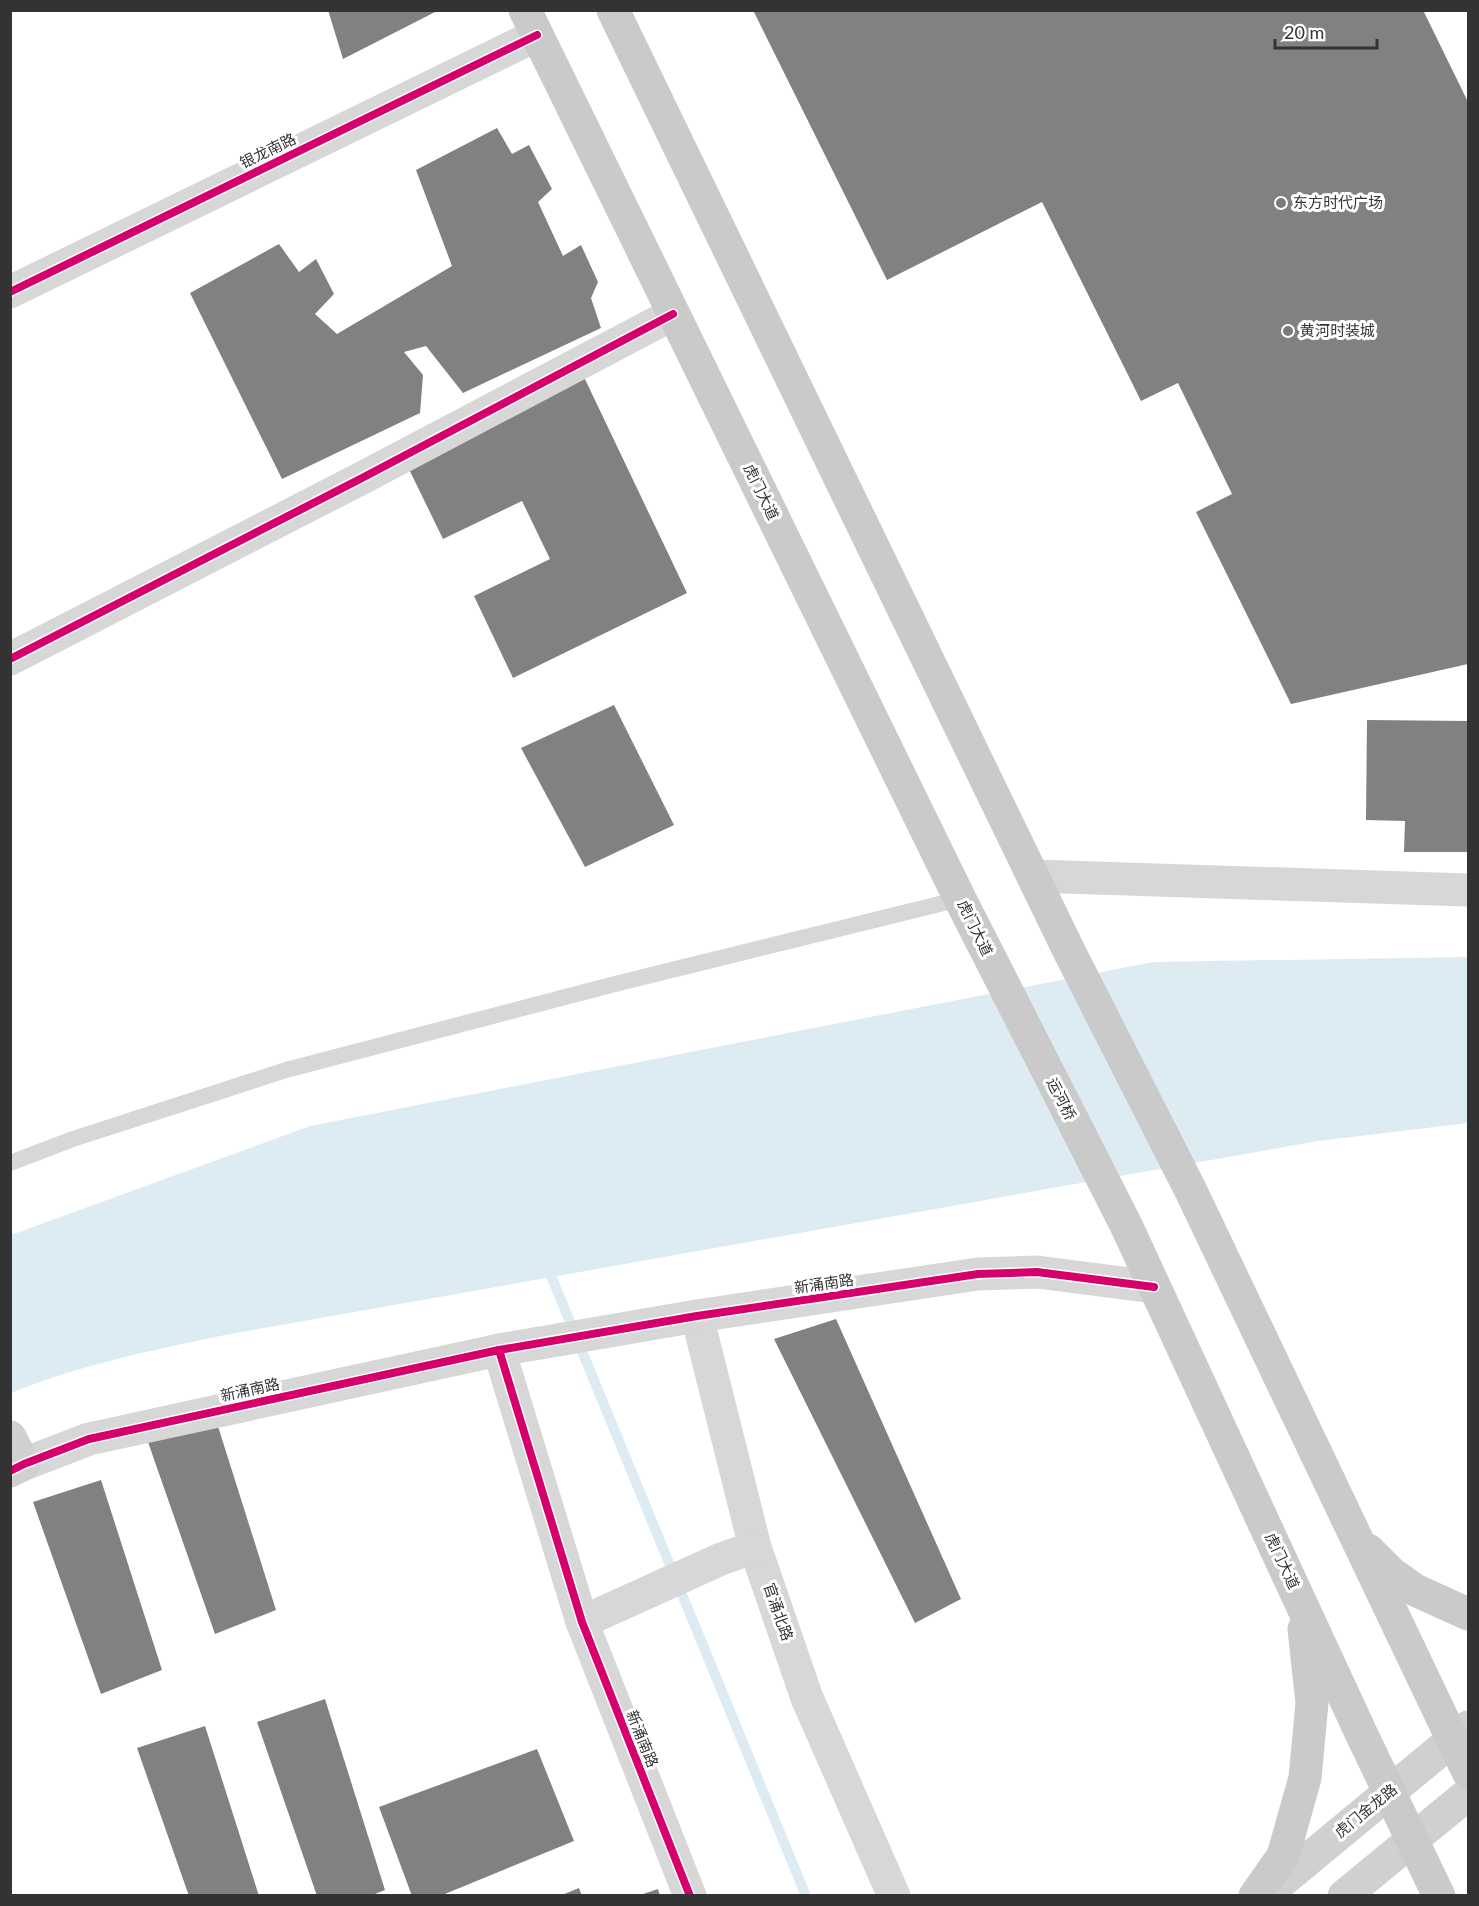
<svg xmlns="http://www.w3.org/2000/svg" width="1479" height="1906" font-family="Lato,'Noto Sans SC',sans-serif">
	<style>
		.water { fill: #ddebf3 }
		.lines { fill: none; stroke-linecap: round; stroke-linejoin: round }
		.stream { stroke: #ddebf3; stroke-width: 10 }
		.building { fill: #818181 }
		.lane { stroke: #d7d7d7; stroke-width: 16 }
		.street { stroke: #d7d7d7; stroke-width: 33 }
		.secondary { stroke: #d0d0d0; stroke-width: 33 }
		.primary { stroke: #cacaca; stroke-width: 33 }
		.cycleway-casing { stroke: #fff; stroke-width: 11 }
		.cycleway { stroke: #d6006c; stroke-width: 8 }
		.poi-dot { fill: #7a7a7a; stroke: #fff; stroke-width: 2 }
		.labels { text-anchor: middle; stroke-width: 6; stroke-linejoin: round; paint-order: stroke }
		.street-label { font-size: 15px; fill: #333; stroke: #fff }
		.poi-label { font-size: 15px; fill: #333; stroke: #fff; text-anchor: start }
	</style>
	<rect width="100%" height="100%" fill="#fff"/>
	<path class="water" d="M 1468,957 L 1468,1123 L 1318,1141 L 225,1335 C 153,1350 79,1365 11,1393 L 11,1235 L 310,1126 L 1153,962 Z"/>
	<g class="lines">
		<path class="stream" d="M 547,1266 L 806,1896"/>
	</g>
	<g class="building">
		<path d="M 328,10 L 439,10 L 343,59 Z"/>
		<path d="M 753,10 L 1423,10 L 1468,102 L 1468,664 L 1291,704 L 1196,512 L 1232,494 L 1178,383 L 1141,401 L 1042,202 L 887,280 Z"/>
		<path d="M 497,128 L 512,154 L 529,145 L 552,189 L 538,202 L 563,256 L 581,245 L 598,282 L 591,298 L 601,328 L 463,393 L 426,346 L 404,352 L 423,375 L 420,413 L 282,479 L 190,293 L 279,244 L 299,272 L 316,259 L 334,294 L 315,314 L 337,334 L 452,266 L 416,170 Z"/>
		<path d="M 583,375 L 687,593 L 513,678 L 474,596 L 550,559 L 522,501 L 443,539 L 405,461 Z"/>
		<path d="M 614,705 L 674,825 L 585,867 L 521,748 Z"/>
		<path d="M 1367,720 L 1468,721 L 1468,852 L 1404,852 L 1405,821 L 1366,820 Z"/>
		<path d="M 836,1319 L 961,1599 L 915,1623 L 774,1339 Z"/>
		<path d="M 216,1420 L 276,1610 L 215,1634 L 148,1442 Z"/>
		<path d="M 101,1480 L 162,1670 L 101,1694 L 33,1502 Z"/>
		<path d="M 325,1699 L 385,1890 L 370,1896 L 317,1896 L 257,1722 Z"/>
		<path d="M 205,1726 L 259,1896 L 189,1896 L 137,1748 Z"/>
		<path d="M 537,1749 L 574,1841 L 440,1896 L 412,1896 L 379,1807 Z"/>
		<path d="M 579,1888 L 582,1896 L 562,1896 L 562,1895 Z"/>
		<path d="M 658,1889 L 660,1896 L 640,1896 L 640,1895 Z"/>
	</g>
	<g class="lines">
		<path class="lane" d="M 10,1163 L 73,1139 L 286,1070 L 615,984 L 960,899"/>
		<g class="street">
			<path d="M 10,292 L 537,35"/>
			<path d="M 10,659 L 362,478 L 673,314"/>
			<path d="M 1033,876 L 1468,890"/>
			<path d="M 697,1316 L 755,1547 L 807,1698 L 894,1896"/>
			<path d="M 499,1350 L 697,1316 L 978,1274 L 1037,1272 L 1154,1287"/>
			<path d="M 24,1464 L 89,1439 L 499,1350 L 582,1622 L 690,1896"/>
			<path d="M 582,1622 L 721,1559 L 755,1547"/>
		</g>
		<g class="secondary">
			<path d="M 10,1437 L 24,1464 L 10,1471"/>
			<path d="M 1264,1896 L 1468,1727"/>
			<path d="M 1344,1896 L 1468,1794"/>
		</g>
		<g class="primary">
			<path d="M 525,10 L 960,899 L 1126,1225 L 1361,1733 L 1439,1896"/>
			<path d="M 613,10 L 1069,951 L 1191,1191 L 1468,1772"/>
			<path d="M 1368,1550 L 1391,1573 L 1415,1590 L 1468,1614"/>
			<path d="M 1255,1896 L 1283,1856 L 1305,1778 L 1312,1703 L 1304,1629"/>
		</g>
		<g class="cycleway-casing">
			<g id="cycleway">
				<path d="M 10,292 L 537,35"/>
				<path d="M 10,659 L 362,478 L 673,314"/>
				<path d="M 499,1350 L 697,1316 L 978,1274 L 1037,1272 L 1154,1287"/>
				<path d="M 10,1471 L 24,1464 L 89,1439 L 499,1350 L 582,1622 L 690,1896"/>
			</g>
		</g>
		<use href="#cycleway" class="cycleway"/>
	</g>
	<g class="poi-dot">
		<circle cx="1281" cy="203" r="6"/>
		<circle cx="1288" cy="331" r="6"/>
	</g>
	<g class="labels">
		<g class="street-label">
			<text transform="translate(268 151) rotate(-26)" y="5">银龙南路</text>
			<text transform="translate(761 492) rotate(64)" y="5">虎门大道</text>
			<text transform="translate(975 928) rotate(64)" y="5">虎门大道</text>
			<text transform="translate(1061 1099) rotate(63)" y="5">运河桥</text>
			<text transform="translate(824 1284) rotate(-8)" y="5">新涌南路</text>
			<text transform="translate(250 1390) rotate(-12)" y="5">新涌南路</text>
			<text transform="translate(1282 1561) rotate(65)" y="5">虎门大道</text>
			<text transform="translate(778 1612) rotate(71)" y="5">官涌北路</text>
			<text transform="translate(642 1739) rotate(68)" y="5">新涌南路</text>
			<text transform="translate(1366 1811) rotate(-39)" y="5">虎门金龙路</text>
		</g>
		<g class="poi-label">
			<text x="1293" y="208">东方时代广场</text>
			<text x="1300" y="336">黄河时装城</text>
		</g>
	</g>
	<rect width="1479" height="1906" fill="none" stroke="#333333" stroke-width="24"/>
	<path d="M1275 39v9h102v-9" fill="none" stroke="#333333" stroke-width="3"/>
	<text x="1284" y="39" font-size="18" fill="#333333" stroke="#ffffff" stroke-width="4.5" paint-order="stroke">20 m</text>
</svg>
